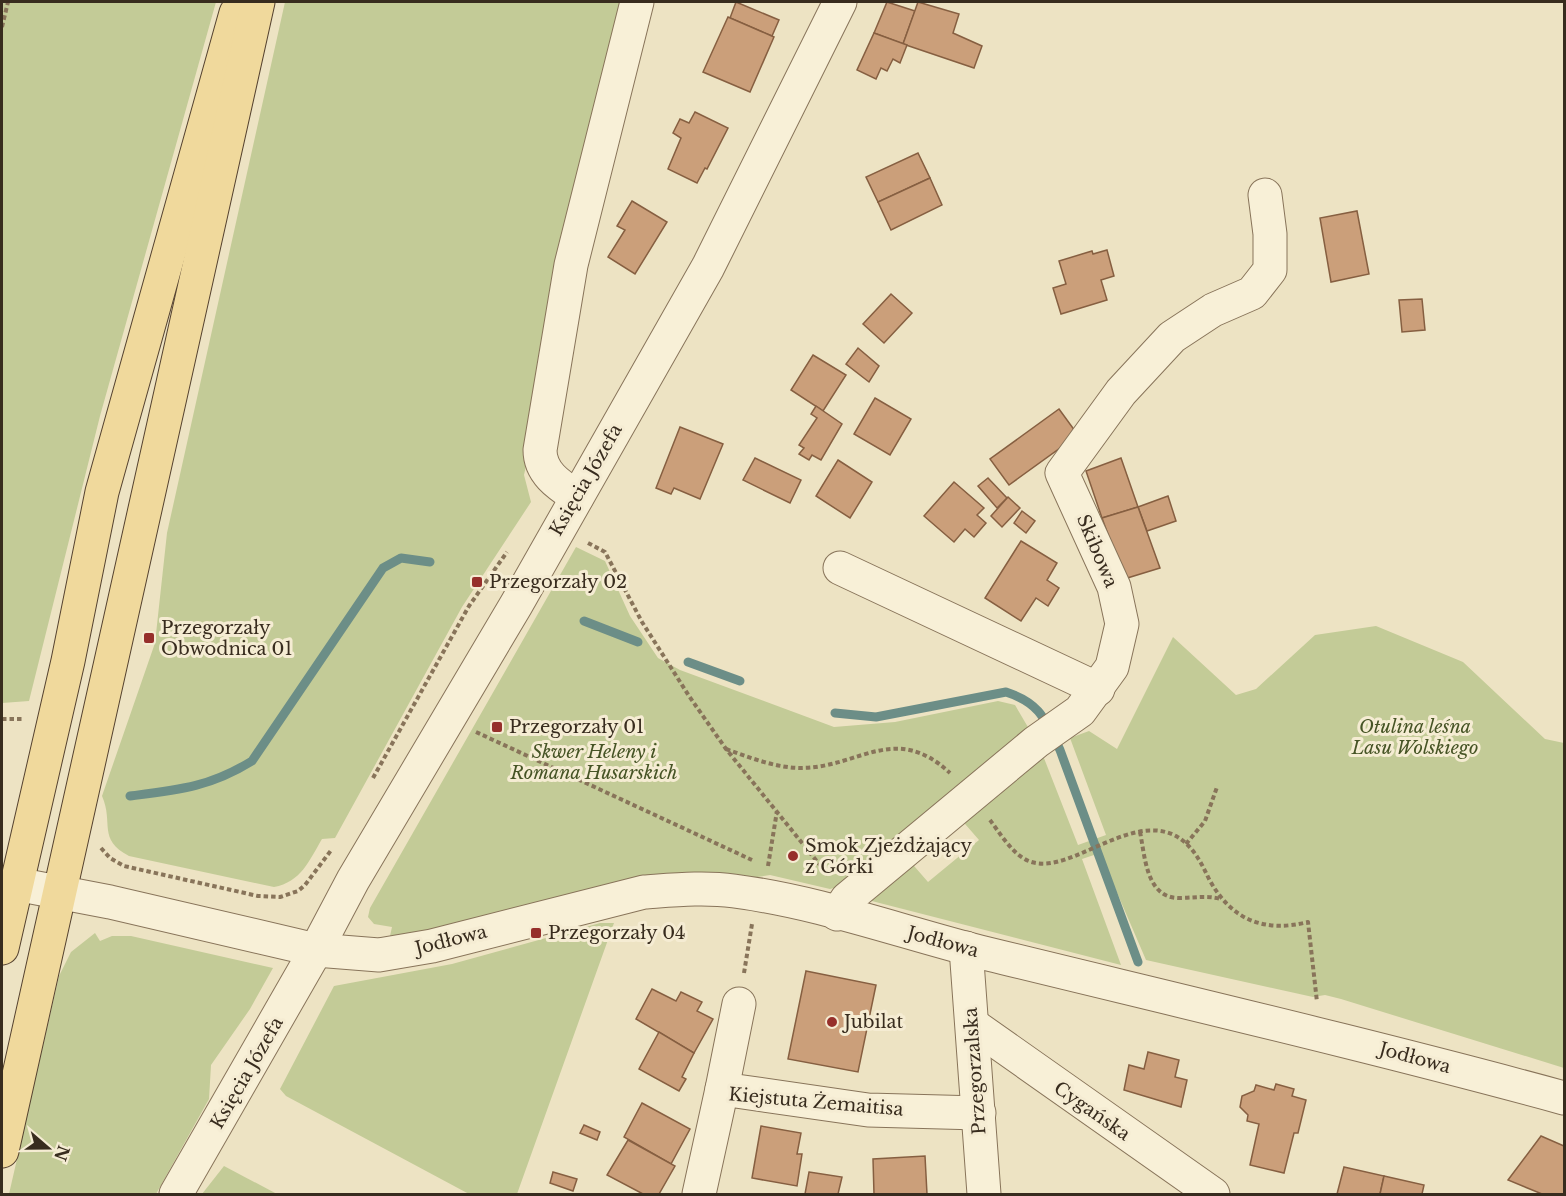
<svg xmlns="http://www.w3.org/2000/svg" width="1566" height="1196" font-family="'Libre Baskerville',serif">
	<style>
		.green { fill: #c3cb97 }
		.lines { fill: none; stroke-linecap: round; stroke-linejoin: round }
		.stream { stroke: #6c8e87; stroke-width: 9 }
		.building { fill: #cb9f7a; stroke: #865f41; stroke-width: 1.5 }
		.minor-casing { stroke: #88745a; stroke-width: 35 }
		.major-casing { stroke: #55422f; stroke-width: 35 }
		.path { stroke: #88745a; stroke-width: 4; stroke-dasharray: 4.5 3; stroke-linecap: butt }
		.minor { stroke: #f8f0d7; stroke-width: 33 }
		.major { stroke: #f0d99c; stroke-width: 33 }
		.poi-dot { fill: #962f2b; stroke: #f5ecd3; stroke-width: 2 }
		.labels { text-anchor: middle; stroke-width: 6; stroke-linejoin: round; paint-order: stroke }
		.street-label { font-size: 18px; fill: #382c1e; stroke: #f5ecd3 }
		.poi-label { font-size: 18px; fill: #382c1e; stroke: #f5ecd3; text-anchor: start }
		.park-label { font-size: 18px; font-style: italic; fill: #465425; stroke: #f5ecd3 }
	</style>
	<rect width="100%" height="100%" fill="#ede3c3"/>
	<g class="green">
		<path d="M 2,2 L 216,2 L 100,416 L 29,701 L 2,703 Z"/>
		<path d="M 285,2 L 630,2 L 524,475 L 531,502 L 462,607 L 335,838 L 322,839 C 309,861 301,882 274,887 L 129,856 C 97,839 114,823 102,796 L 155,643 L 167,533 Z"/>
		<path d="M 576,547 L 605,561 L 630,616 L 658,658 L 680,670 L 834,727 L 895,722 L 998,701 L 1015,705 L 1032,734 L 845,885 L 830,889 L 770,875 L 390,936 L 392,927 L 374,924 L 368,917 L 370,908 Z"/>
		<path d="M 1376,626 L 1463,662 L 1545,739 L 1564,743 L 1564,1068 L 1341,999 L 1325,995 L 1313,997 L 1146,960 L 1100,853 L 1082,859 L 1121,965 L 864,899 L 908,859 L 928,882 L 979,840 L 959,817 L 1042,753 L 1078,845 L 1106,835 L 1070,738 L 1089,731 L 1117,749 L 1173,637 L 1236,695 L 1256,689 L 1315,635 Z"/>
		<path d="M 600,923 L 614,923 L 517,1194 L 469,1194 L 286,1096 L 280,1089 L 334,986 L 452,964 Z"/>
		<path d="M 95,933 L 100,941 L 112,936 L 131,936 L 273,968 L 250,1009 L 211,1065 L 209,1099 L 156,1194 L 9,1194 L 59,976 L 71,952 Z"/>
		<path d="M 224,1166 L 277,1194 L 202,1194 Z"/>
	</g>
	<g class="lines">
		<g class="stream">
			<path d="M 584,621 L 638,642"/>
			<path d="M 688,662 L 740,681"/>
			<path d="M 835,713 L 876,717 L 1006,692 C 1040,703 1045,719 1060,750 L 1138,962"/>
			<path d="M 130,796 C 179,790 210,787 252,761 L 383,568 L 401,558 L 430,562"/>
		</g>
	</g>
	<g class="building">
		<path d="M 736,2 L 779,20 L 772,36 L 730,18 Z"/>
		<path d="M 887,2 L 915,11 L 903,44 L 874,33 Z"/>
		<path d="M 918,2 L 959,14 L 953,33 L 982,46 L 974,68 L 903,44 Z"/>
		<path d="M 728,17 L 774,37 L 750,92 L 703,72 Z"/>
		<path d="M 874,33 L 907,45 L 900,63 L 893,59 L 887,71 L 881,68 L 876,79 L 857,70 Z"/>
		<path d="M 695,112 L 728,128 L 707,169 L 705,168 L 697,183 L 668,169 L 681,138 L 673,133 L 680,119 L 689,123 Z"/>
		<path d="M 918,153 L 930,178 L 878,202 L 866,177 Z"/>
		<path d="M 930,178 L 942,205 L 891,230 L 878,202 Z"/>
		<path d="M 632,201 L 667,222 L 635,274 L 608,257 L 625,230 L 617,226 Z"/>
		<path d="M 1357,211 L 1369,274 L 1331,282 L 1320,218 Z"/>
		<path d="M 1107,250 L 1114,276 L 1101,280 L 1107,300 L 1061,314 L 1053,288 L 1066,284 L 1059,261 L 1092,251 L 1093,254 Z"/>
		<path d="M 891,294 L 912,313 L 884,343 L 863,324 Z"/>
		<path d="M 1422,299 L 1425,330 L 1402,332 L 1399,300 Z"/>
		<path d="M 858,348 L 879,366 L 869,382 L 846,364 Z"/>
		<path d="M 813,355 L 846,375 L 823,411 L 791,390 Z"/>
		<path d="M 875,398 L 911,419 L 890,455 L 854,434 Z"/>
		<path d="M 816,406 L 842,424 L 821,460 L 812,455 L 809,460 L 799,454 L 804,448 L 799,445 L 817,418 L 811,414 Z"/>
		<path d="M 1059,409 L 1078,435 L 1009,485 L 990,459 Z"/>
		<path d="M 680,427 L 723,444 L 700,499 L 674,488 L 671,494 L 656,488 Z"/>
		<path d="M 755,458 L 801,480 L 790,503 L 743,480 Z"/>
		<path d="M 1121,458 L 1138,507 L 1102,518 L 1086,471 Z"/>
		<path d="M 838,460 L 872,482 L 850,518 L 816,496 Z"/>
		<path d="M 988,478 L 1007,498 L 997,508 L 978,486 Z"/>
		<path d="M 954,482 L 984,508 L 977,515 L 986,523 L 974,537 L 965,529 L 954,542 L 924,516 Z"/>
		<path d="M 1168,496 L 1176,521 L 1147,531 L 1138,507 Z"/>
		<path d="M 1008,497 L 1020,508 L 1002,527 L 991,516 Z"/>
		<path d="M 1138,507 L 1160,568 L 1124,579 L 1102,518 Z"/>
		<path d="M 1022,511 L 1035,521 L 1026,533 L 1014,523 Z"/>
		<path d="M 1021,541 L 1057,563 L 1047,580 L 1059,588 L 1048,606 L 1036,598 L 1021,621 L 985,598 Z"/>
		<path d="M 806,971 L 876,985 L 858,1072 L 788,1059 Z"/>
		<path d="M 652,989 L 676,1001 L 681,992 L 702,1002 L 697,1011 L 713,1019 L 694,1053 L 636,1019 Z"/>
		<path d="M 659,1032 L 694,1053 L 682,1077 L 686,1079 L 679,1091 L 639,1069 Z"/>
		<path d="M 1148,1052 L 1179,1060 L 1175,1077 L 1187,1080 L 1181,1107 L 1124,1090 L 1129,1065 L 1144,1069 Z"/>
		<path d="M 1276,1084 L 1294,1089 L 1292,1096 L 1306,1100 L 1298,1133 L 1294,1133 L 1284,1173 L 1250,1165 L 1259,1124 L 1247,1121 L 1248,1115 L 1240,1107 L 1242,1096 L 1254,1091 L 1256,1085 L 1274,1090 Z"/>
		<path d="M 642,1103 L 690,1129 L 671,1164 L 624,1137 Z"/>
		<path d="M 584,1125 L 600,1132 L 597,1140 L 580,1133 Z"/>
		<path d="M 761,1126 L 801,1133 L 797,1154 L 802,1154 L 797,1186 L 752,1178 Z"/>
		<path d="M 1541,1136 L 1564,1146 L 1564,1194 L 1542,1194 L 1508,1180 Z"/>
		<path d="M 628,1140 L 675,1166 L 659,1194 L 643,1194 L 607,1175 Z"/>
		<path d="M 925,1156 L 927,1194 L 874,1194 L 873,1159 Z"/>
		<path d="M 1344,1167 L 1384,1176 L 1380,1194 L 1337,1194 Z"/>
		<path d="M 553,1172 L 577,1179 L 573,1191 L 550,1183 Z"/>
		<path d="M 809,1172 L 842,1177 L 838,1194 L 805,1194 Z"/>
		<path d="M 1384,1176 L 1424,1185 L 1422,1194 L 1380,1194 Z"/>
	</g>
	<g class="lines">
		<g class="minor-casing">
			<g id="minor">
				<path d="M 577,497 C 559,485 540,473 540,450 L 571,265 L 637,2"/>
				<path d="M 840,568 L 1098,689"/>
				<path d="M 16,884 L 110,902 L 316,950 L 379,955 L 432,946 L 644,892 C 674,890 704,887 734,891 C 820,902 904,933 988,954 C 1180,1001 1373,1046 1564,1098"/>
				<path d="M 837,914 L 847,899 L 1036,742 L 1080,711 L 1112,667 L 1122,624 L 1114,587 L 1062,473 L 1121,392 L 1172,337 L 1213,310 L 1252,293 L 1270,270 L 1270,234 L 1265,195"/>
				<path d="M 966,948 L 984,1194"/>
				<path d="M 973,1025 L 1213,1194"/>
				<path d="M 722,1089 L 739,1004"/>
				<path d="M 176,1194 L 316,950 L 353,880 L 516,605 L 708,267 L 840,2"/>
				<path d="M 699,1194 L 722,1089 L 868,1110 L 979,1113"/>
			</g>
		</g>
		<g class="major-casing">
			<g id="major">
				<path d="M 2,948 L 68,661 L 102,492 L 236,13"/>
				<path d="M 2,1151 L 258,2"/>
			</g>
		</g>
		<g class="path">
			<path d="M 2,27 L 8,2"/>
			<path d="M 588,543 L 605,552 L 642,622 L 689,696 L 726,749 L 828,875"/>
			<path d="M 2,719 L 22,719"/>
			<path d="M 476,732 L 752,860"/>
			<path d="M 726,749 C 751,758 776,768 802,768 C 860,767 895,722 950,773"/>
			<path d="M 373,778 L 469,606 L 507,552"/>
			<path d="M 990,820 C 999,832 1010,850 1023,858 C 1062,884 1127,810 1176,836 C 1193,846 1201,862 1209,879 C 1231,920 1264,933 1308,922 L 1317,1002"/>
			<path d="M 1140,832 C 1145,856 1146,898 1179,898 C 1194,898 1206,895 1221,899"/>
			<path d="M 1186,844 L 1205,821 L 1217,787"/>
			<path d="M 101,848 L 110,858 L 124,866 L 258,896 L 280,897 L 298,891 L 305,885 L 332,849"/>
			<path d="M 768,866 L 777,811"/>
			<path d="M 744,973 L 752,924"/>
		</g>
		<use href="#minor" class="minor"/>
		<use href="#major" class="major"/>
	</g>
	<g class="poi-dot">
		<rect x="471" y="576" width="12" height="12" rx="3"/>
		<rect x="143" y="632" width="12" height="12" rx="3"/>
		<rect x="491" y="721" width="12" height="12" rx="3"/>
		<circle cx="793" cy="856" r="6"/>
		<rect x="530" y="927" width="12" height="12" rx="3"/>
		<circle cx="832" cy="1022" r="6"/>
	</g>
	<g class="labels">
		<g class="street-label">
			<text transform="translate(586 480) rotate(-60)" y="6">Księcia Józefa</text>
			<text transform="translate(1097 551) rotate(67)" y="6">Skibowa</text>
			<text transform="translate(451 940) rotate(-14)" y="6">Jodłowa</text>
			<text transform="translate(943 942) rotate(15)" y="6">Jodłowa</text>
			<text transform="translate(1415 1058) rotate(15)" y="6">Jodłowa</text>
			<text transform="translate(975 1071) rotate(-94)" y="6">Przegorzalska</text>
			<text transform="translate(247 1073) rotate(-60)" y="6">Księcia Józefa</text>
			<text transform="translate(816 1102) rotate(5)" y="6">Kiejstuta Żemaitisa</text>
			<text transform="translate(1092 1111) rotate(35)" y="6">Cygańska</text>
		</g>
		<g class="poi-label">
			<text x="489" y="588">Przegorzały 02</text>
			<text x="161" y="634">Przegorzały<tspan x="161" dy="21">Obwodnica 01</tspan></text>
			<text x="509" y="733">Przegorzały 01</text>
			<text x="805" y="852">Smok Zjeżdżający<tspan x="805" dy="21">z Górki</tspan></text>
			<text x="548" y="939">Przegorzały 04</text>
			<text x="844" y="1028">Jubilat</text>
		</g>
		<g class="park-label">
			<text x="1415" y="733">Otulina leśna<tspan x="1415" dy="21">Lasu Wolskiego</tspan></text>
			<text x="594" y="758">Skwer Heleny i<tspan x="594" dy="21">Romana Husarskich</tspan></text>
		</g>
	</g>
	<rect width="1566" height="1196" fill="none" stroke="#382c1e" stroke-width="6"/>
	<g transform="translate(48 1148) rotate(110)" stroke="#f5ecd3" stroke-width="4.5" paint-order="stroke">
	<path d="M0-4.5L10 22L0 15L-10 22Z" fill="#382c1e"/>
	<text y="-9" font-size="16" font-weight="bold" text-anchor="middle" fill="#382c1e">N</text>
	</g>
</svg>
